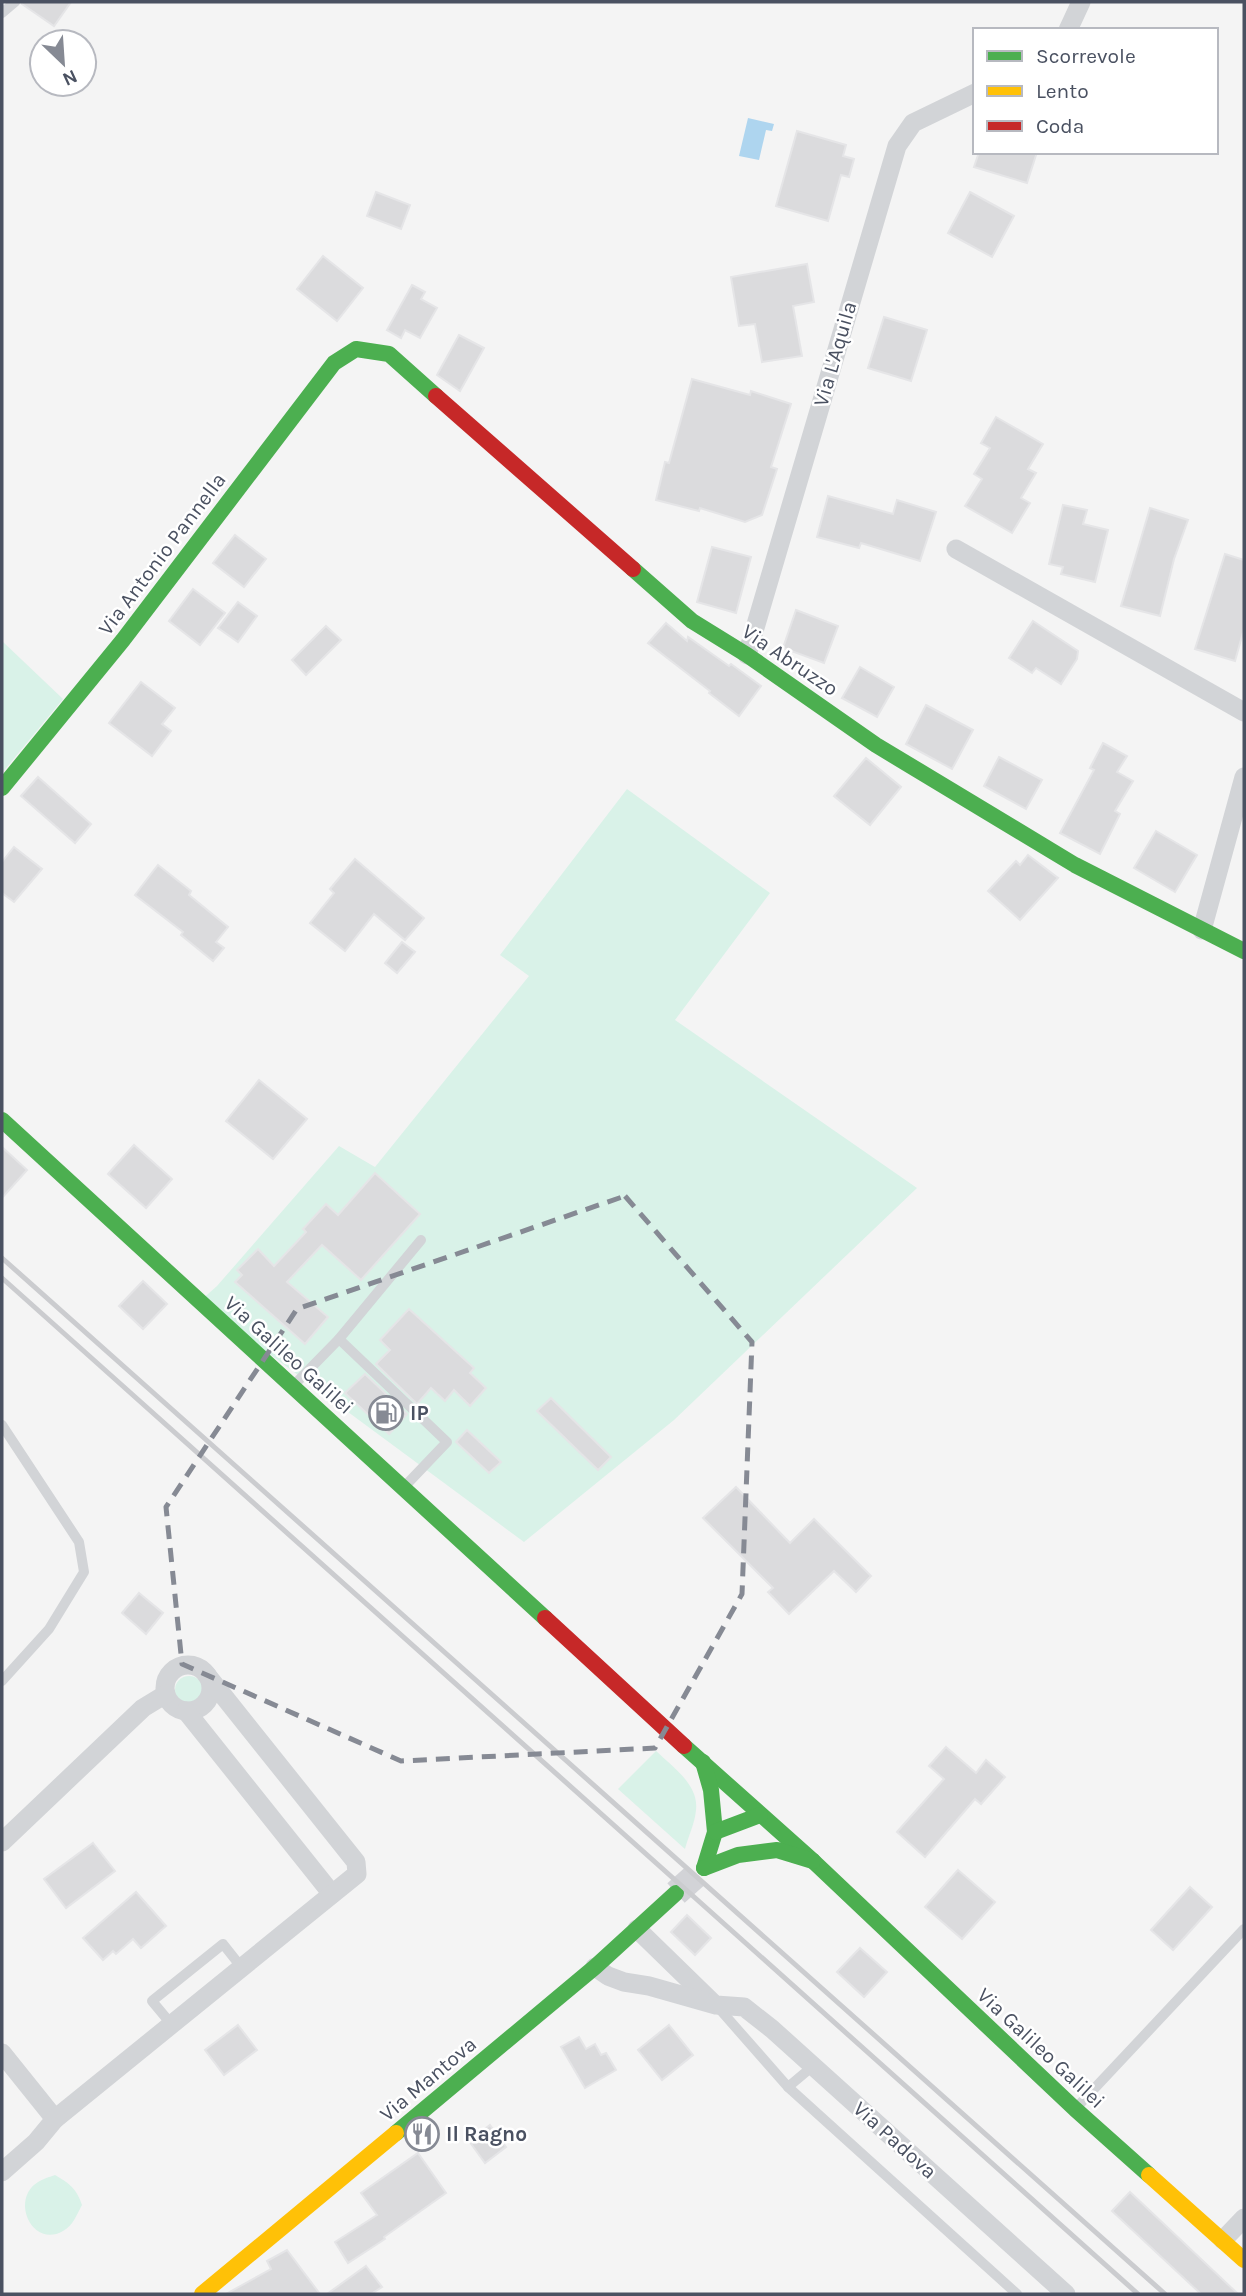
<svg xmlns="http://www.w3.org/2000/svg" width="1246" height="2296" font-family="Karla,sans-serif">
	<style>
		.green { fill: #d9f2e8 }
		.water { fill: #aed5ef }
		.building { fill: #dbdbdd; stroke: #e5e5e7; stroke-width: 2 }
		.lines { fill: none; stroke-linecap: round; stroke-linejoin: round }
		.secondary-tunnel { stroke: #d2d3d7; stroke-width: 26; stroke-dasharray: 26 13; stroke-linecap: butt }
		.lane { stroke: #d2d4d7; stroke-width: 10 }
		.street { stroke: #d2d4d7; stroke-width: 19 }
		.fast { stroke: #4caf50; stroke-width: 16 }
		.slow { stroke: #ffc107; stroke-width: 16 }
		.jam { stroke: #c62828; stroke-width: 16 }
		.rail { stroke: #cbcccf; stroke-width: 5 }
		.marked { fill: none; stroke: #868a94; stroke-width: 5; stroke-dasharray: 14 9; stroke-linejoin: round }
		.labels { text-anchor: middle; stroke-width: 5; stroke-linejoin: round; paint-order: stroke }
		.street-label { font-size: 21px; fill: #4a5161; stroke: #fff }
		.poi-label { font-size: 21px; font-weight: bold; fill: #4a5161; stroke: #fff; text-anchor: start }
	</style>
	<rect width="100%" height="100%" fill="#f4f4f4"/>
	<g class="green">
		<path d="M 2,641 L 63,699 L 2,773 Z"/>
		<path d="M 627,789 L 770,893 L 675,1020 L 917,1188 L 674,1420 L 524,1542 L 199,1302 L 217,1286 L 339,1146 L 375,1167 L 529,976 L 500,955 Z"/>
		<circle cx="189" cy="1690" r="14"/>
		<path d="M 656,1751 C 673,1767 699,1785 696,1810 C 695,1823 688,1837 685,1849 L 618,1789 Z"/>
		<path d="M 55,2175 C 69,2183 77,2189 82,2205 C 77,2214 73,2226 63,2231 C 36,2247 14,2209 31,2188 C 37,2181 46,2178 55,2175 Z"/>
	</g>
	<path class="water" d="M 748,118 L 774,124 L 772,131 L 766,130 L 759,160 L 739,156 Z"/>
	<g class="building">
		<path d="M 22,2 L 71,2 L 54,26 L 22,4 Z"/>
		<path d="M 797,131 L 846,145 L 843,156 L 854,159 L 849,177 L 841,175 L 828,221 L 776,206 Z"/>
		<path d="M 979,152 L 1037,152 L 1027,183 L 974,167 Z"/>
		<path d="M 376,192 L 410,205 L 401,229 L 367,216 Z"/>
		<path d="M 970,192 L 1014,216 L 992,257 L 948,233 Z"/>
		<path d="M 323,256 L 363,288 L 337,321 L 297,289 Z"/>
		<path d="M 807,264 L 814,302 L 793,306 L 802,356 L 762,362 L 755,324 L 739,326 L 731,277 Z"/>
		<path d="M 412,285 L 425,292 L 421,299 L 437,308 L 420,338 L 405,330 L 401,338 L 387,330 Z"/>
		<path d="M 884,317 L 927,330 L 911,381 L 868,368 Z"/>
		<path d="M 459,335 L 484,348 L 460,391 L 437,375 Z"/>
		<path d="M 692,379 L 750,395 L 751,391 L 791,404 L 771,467 L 777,469 L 762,515 L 745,522 L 700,508 L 699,511 L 656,500 L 665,462 L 669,463 Z"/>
		<path d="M 996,417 L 1043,444 L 1028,469 L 1036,473 L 1021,498 L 1030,503 L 1012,533 L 965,506 L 982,479 L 974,474 L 990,448 L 981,443 Z"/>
		<path d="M 828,496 L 893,514 L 897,500 L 936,512 L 920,561 L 861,543 L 859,548 L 817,537 Z"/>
		<path d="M 1063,505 L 1087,510 L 1083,524 L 1108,530 L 1095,582 L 1061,574 L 1063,567 L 1049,564 Z"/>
		<path d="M 1150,508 L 1188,520 L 1174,559 L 1160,616 L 1121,606 Z"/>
		<path d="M 235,535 L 266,559 L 244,587 L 213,563 Z"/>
		<path d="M 712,547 L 751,557 L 736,613 L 697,602 Z"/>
		<path d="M 1225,554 L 1244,560 L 1244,629 L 1235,661 L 1195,649 Z"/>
		<path d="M 193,589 L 225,613 L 200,645 L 169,621 Z"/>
		<path d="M 238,602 L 257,616 L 238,642 L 218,628 Z"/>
		<path d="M 796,610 L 838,626 L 824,663 L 783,648 Z"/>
		<path d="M 1033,621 L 1078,651 L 1077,659 L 1061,684 L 1036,668 L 1032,673 L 1009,658 Z"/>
		<path d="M 666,623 L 687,641 L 688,637 L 729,666 L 731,664 L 761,686 L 739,716 L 709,693 L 710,691 L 648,643 Z"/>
		<path d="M 326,626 L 341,640 L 306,675 L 292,660 Z"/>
		<path d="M 860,667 L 894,687 L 877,717 L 842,698 Z"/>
		<path d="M 141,682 L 175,708 L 162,724 L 171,731 L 152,756 L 109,723 Z"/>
		<path d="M 926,705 L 973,730 L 952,769 L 906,744 Z"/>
		<path d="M 1103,743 L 1127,756 L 1117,772 L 1133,781 L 1115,811 L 1120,814 L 1100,854 L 1060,833 L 1094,770 L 1090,768 Z"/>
		<path d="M 999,757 L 1042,780 L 1026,809 L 984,786 Z"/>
		<path d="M 866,758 L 901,787 L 870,825 L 834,796 Z"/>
		<path d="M 38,777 L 91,824 L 75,843 L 21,796 Z"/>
		<path d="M 1156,831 L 1197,855 L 1175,892 L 1134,868 Z"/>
		<path d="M 14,847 L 42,869 L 14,902 L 2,893 L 2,862 Z"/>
		<path d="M 1028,855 L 1058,878 L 1020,920 L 988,891 L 1016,861 L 1020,865 Z"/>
		<path d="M 355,859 L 424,918 L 405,940 L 374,914 L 345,951 L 310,923 L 334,893 L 330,889 Z"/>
		<path d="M 158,865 L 191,891 L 189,895 L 228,927 L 216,942 L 224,948 L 213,961 L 181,935 L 183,932 L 135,895 Z"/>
		<path d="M 402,942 L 415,952 L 397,973 L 385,963 Z"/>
		<path d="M 259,1080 L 307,1119 L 273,1159 L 226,1121 Z"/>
		<path d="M 134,1145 L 172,1179 L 146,1208 L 108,1174 Z"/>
		<path d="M 2,1147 L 27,1170 L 2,1198 Z"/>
		<path d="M 375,1173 L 420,1214 L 361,1280 L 322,1245 L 287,1282 L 328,1317 L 305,1344 L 235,1282 L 242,1275 L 237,1270 L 258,1249 L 274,1266 L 306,1232 L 303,1229 L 326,1204 L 338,1215 Z"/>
		<path d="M 143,1281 L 167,1304 L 143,1329 L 119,1306 Z"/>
		<path d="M 409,1309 L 474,1368 L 470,1373 L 486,1388 L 470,1406 L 454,1390 L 445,1401 L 431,1388 L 417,1404 L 376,1364 L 390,1350 L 380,1340 Z"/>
		<path d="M 365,1374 L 407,1414 L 389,1434 L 345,1393 Z"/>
		<path d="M 551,1398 L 611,1457 L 598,1470 L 537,1411 Z"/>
		<path d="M 467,1430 L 501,1462 L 489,1473 L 456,1442 Z"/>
		<path d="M 736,1487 L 790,1543 L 814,1519 L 871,1576 L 856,1592 L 834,1571 L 789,1614 L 768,1592 L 773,1588 L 703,1518 Z"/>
		<path d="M 139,1593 L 163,1613 L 146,1634 L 122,1613 Z"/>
		<path d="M 946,1747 L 976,1773 L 986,1760 L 1005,1777 L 981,1804 L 975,1799 L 925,1857 L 897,1832 L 944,1779 L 929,1766 Z"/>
		<path d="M 93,1843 L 115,1871 L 66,1908 L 44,1879 Z"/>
		<path d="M 958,1870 L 995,1902 L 962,1939 L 925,1907 Z"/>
		<path d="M 1190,1887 L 1212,1907 L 1173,1950 L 1151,1930 Z"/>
		<path d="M 136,1892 L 166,1926 L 141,1948 L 133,1939 L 116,1954 L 113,1951 L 103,1960 L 83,1938 Z"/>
		<path d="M 687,1915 L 711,1938 L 695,1955 L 671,1932 Z"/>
		<path d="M 860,1948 L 887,1972 L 864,1997 L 837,1972 Z"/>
		<path d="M 238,2025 L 257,2050 L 224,2075 L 205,2050 Z"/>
		<path d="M 669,2025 L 693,2055 L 662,2080 L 638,2050 Z"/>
		<path d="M 579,2037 L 586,2049 L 595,2044 L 601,2055 L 606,2053 L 616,2070 L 585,2088 L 561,2047 Z"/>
		<path d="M 490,2125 L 506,2147 L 485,2163 L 469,2141 Z"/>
		<path d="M 418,2153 L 446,2193 L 384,2237 L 385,2239 L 348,2263 L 335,2242 L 377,2215 L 361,2193 Z"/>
		<path d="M 1130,2192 L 1238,2294 L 1201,2294 L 1112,2211 Z"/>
		<path d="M 287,2250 L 320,2294 L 226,2294 L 271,2269 L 267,2261 Z"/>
		<path d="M 366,2266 L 382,2287 L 371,2294 L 327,2294 Z"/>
	</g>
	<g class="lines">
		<path class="secondary-tunnel" d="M 676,1893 L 704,1868"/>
		<g class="lane">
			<path d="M 2,13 L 15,2"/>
			<path d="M 339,1339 L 421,1240"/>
			<path d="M 295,1384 L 339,1339 L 447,1442 L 406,1485"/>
			<path d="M 2,1425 L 79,1542 L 84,1572 L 49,1629 L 2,1681"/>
			<path d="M 716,2005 L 788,2087 L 1017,2294"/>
			<path d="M 172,2025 L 152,2001 L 223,1944 L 242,1968"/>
			<path d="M 788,2087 L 813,2066"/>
			<path d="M 1077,2107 L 1244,1929"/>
		</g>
		<g class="street">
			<path d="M 1068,30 L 1081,2"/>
			<path d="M 956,549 L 1244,712"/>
			<path d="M 747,655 L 897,146 L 913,123 L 975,93"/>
			<path d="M 1202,930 L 1244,777"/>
			<circle cx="188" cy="1688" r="23"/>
			<path d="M 186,1711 L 332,1894"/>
			<path d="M 2,1842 L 143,1708 L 166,1694"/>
			<path d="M 637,1929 L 712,2002"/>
			<path d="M 595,1967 L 608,1976 L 624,1982 L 649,1986 L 716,2005 L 744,2007 L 772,2029 L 1066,2294"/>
			<path d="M 2,2053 L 55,2119"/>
			<path d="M 2,2172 L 36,2142 L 55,2119 L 357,1874 L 356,1862 L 206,1674"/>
			<path d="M 1223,2240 L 1244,2218"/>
		</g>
		<g class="fast">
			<path d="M 633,569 L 692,621 L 747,655 L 876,745 L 1075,865 L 1244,951"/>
			<path d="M 2,788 L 123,640 L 334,363 L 356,349 L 389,354 L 436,396"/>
			<path d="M 2,1120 L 545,1618"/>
			<path d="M 684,1746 L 813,1861 L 1075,2109 L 1149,2175"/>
			<path d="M 703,1762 L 711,1790 L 715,1832 L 704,1868"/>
			<path d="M 715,1832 L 760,1815"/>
			<path d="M 704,1868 L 738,1855 L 777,1850 L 813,1861"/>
			<path d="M 396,2133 L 595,1967 L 676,1893"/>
		</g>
		<g class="slow">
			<path d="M 1149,2175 L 1244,2260"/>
			<path d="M 202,2294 L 396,2133"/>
		</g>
		<g class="jam">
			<path d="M 436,396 L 633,569"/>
			<path d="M 545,1618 L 684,1746"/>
		</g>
		<g class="rail">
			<path d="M 2,1258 L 1165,2294"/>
			<path d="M 2,1278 L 1138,2294"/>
		</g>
	</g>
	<path class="marked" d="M 625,1196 L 752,1342 L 742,1594 L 655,1748 L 401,1761 L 182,1664 L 166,1507 L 297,1309 Z"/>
	<defs>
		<g id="fuel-ring" transform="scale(1.75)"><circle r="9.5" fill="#fff" stroke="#868a94" stroke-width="1.5"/><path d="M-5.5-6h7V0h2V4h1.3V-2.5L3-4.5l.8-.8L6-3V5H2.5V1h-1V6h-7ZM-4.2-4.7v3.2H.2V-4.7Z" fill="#868a94"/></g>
		<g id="restaurant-ring" transform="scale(1.75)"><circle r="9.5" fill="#fff" stroke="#868a94" stroke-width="1.5"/><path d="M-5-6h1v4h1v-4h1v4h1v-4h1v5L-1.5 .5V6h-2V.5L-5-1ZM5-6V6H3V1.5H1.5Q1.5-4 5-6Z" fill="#868a94"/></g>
	</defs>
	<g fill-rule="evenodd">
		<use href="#fuel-ring" x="386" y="1413"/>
		<use href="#restaurant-ring" x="422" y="2134"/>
	</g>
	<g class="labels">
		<g class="street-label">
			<text transform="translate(835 354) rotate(-74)" y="7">Via L'Aquila</text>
			<text transform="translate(162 554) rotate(-53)" y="7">Via Antonio Pannella</text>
			<text transform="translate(790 660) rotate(34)" y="7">Via Abruzzo</text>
			<text transform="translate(289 1355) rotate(42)" y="7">Via Galileo Galilei</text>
			<text transform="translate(1041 2048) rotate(43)" y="7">Via Galileo Galilei</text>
			<text transform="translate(428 2079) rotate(-40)" y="7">Via Mantova</text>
			<text transform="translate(895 2140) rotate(42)" y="7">Via Padova</text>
		</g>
		<g class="poi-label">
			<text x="410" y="1420">IP</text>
			<text x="446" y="2141">Il Ragno</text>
		</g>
	</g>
	<rect width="1246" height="2296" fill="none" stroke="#4a5161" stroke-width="7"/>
	<rect x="973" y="28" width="245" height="126" fill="#ffffff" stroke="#b7b9c0" stroke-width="2"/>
	<rect x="987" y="51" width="35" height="10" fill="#4caf50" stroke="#b7b9c0" stroke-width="2"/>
	<text x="1036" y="63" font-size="21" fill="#4a5161">Scorrevole</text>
	<rect x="987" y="86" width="35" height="10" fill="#ffc107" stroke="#b7b9c0" stroke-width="2"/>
	<text x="1036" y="98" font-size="21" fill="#4a5161">Lento</text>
	<rect x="987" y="121" width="35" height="10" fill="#c62828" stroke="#b7b9c0" stroke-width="2"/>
	<text x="1036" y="133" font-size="21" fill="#4a5161">Coda</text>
	<g transform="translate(63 63) rotate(155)"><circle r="33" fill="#ffffff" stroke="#b7b9c0" stroke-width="2"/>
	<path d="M0-5L12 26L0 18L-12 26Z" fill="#868a94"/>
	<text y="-10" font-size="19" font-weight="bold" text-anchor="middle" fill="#4a5161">N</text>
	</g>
</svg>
